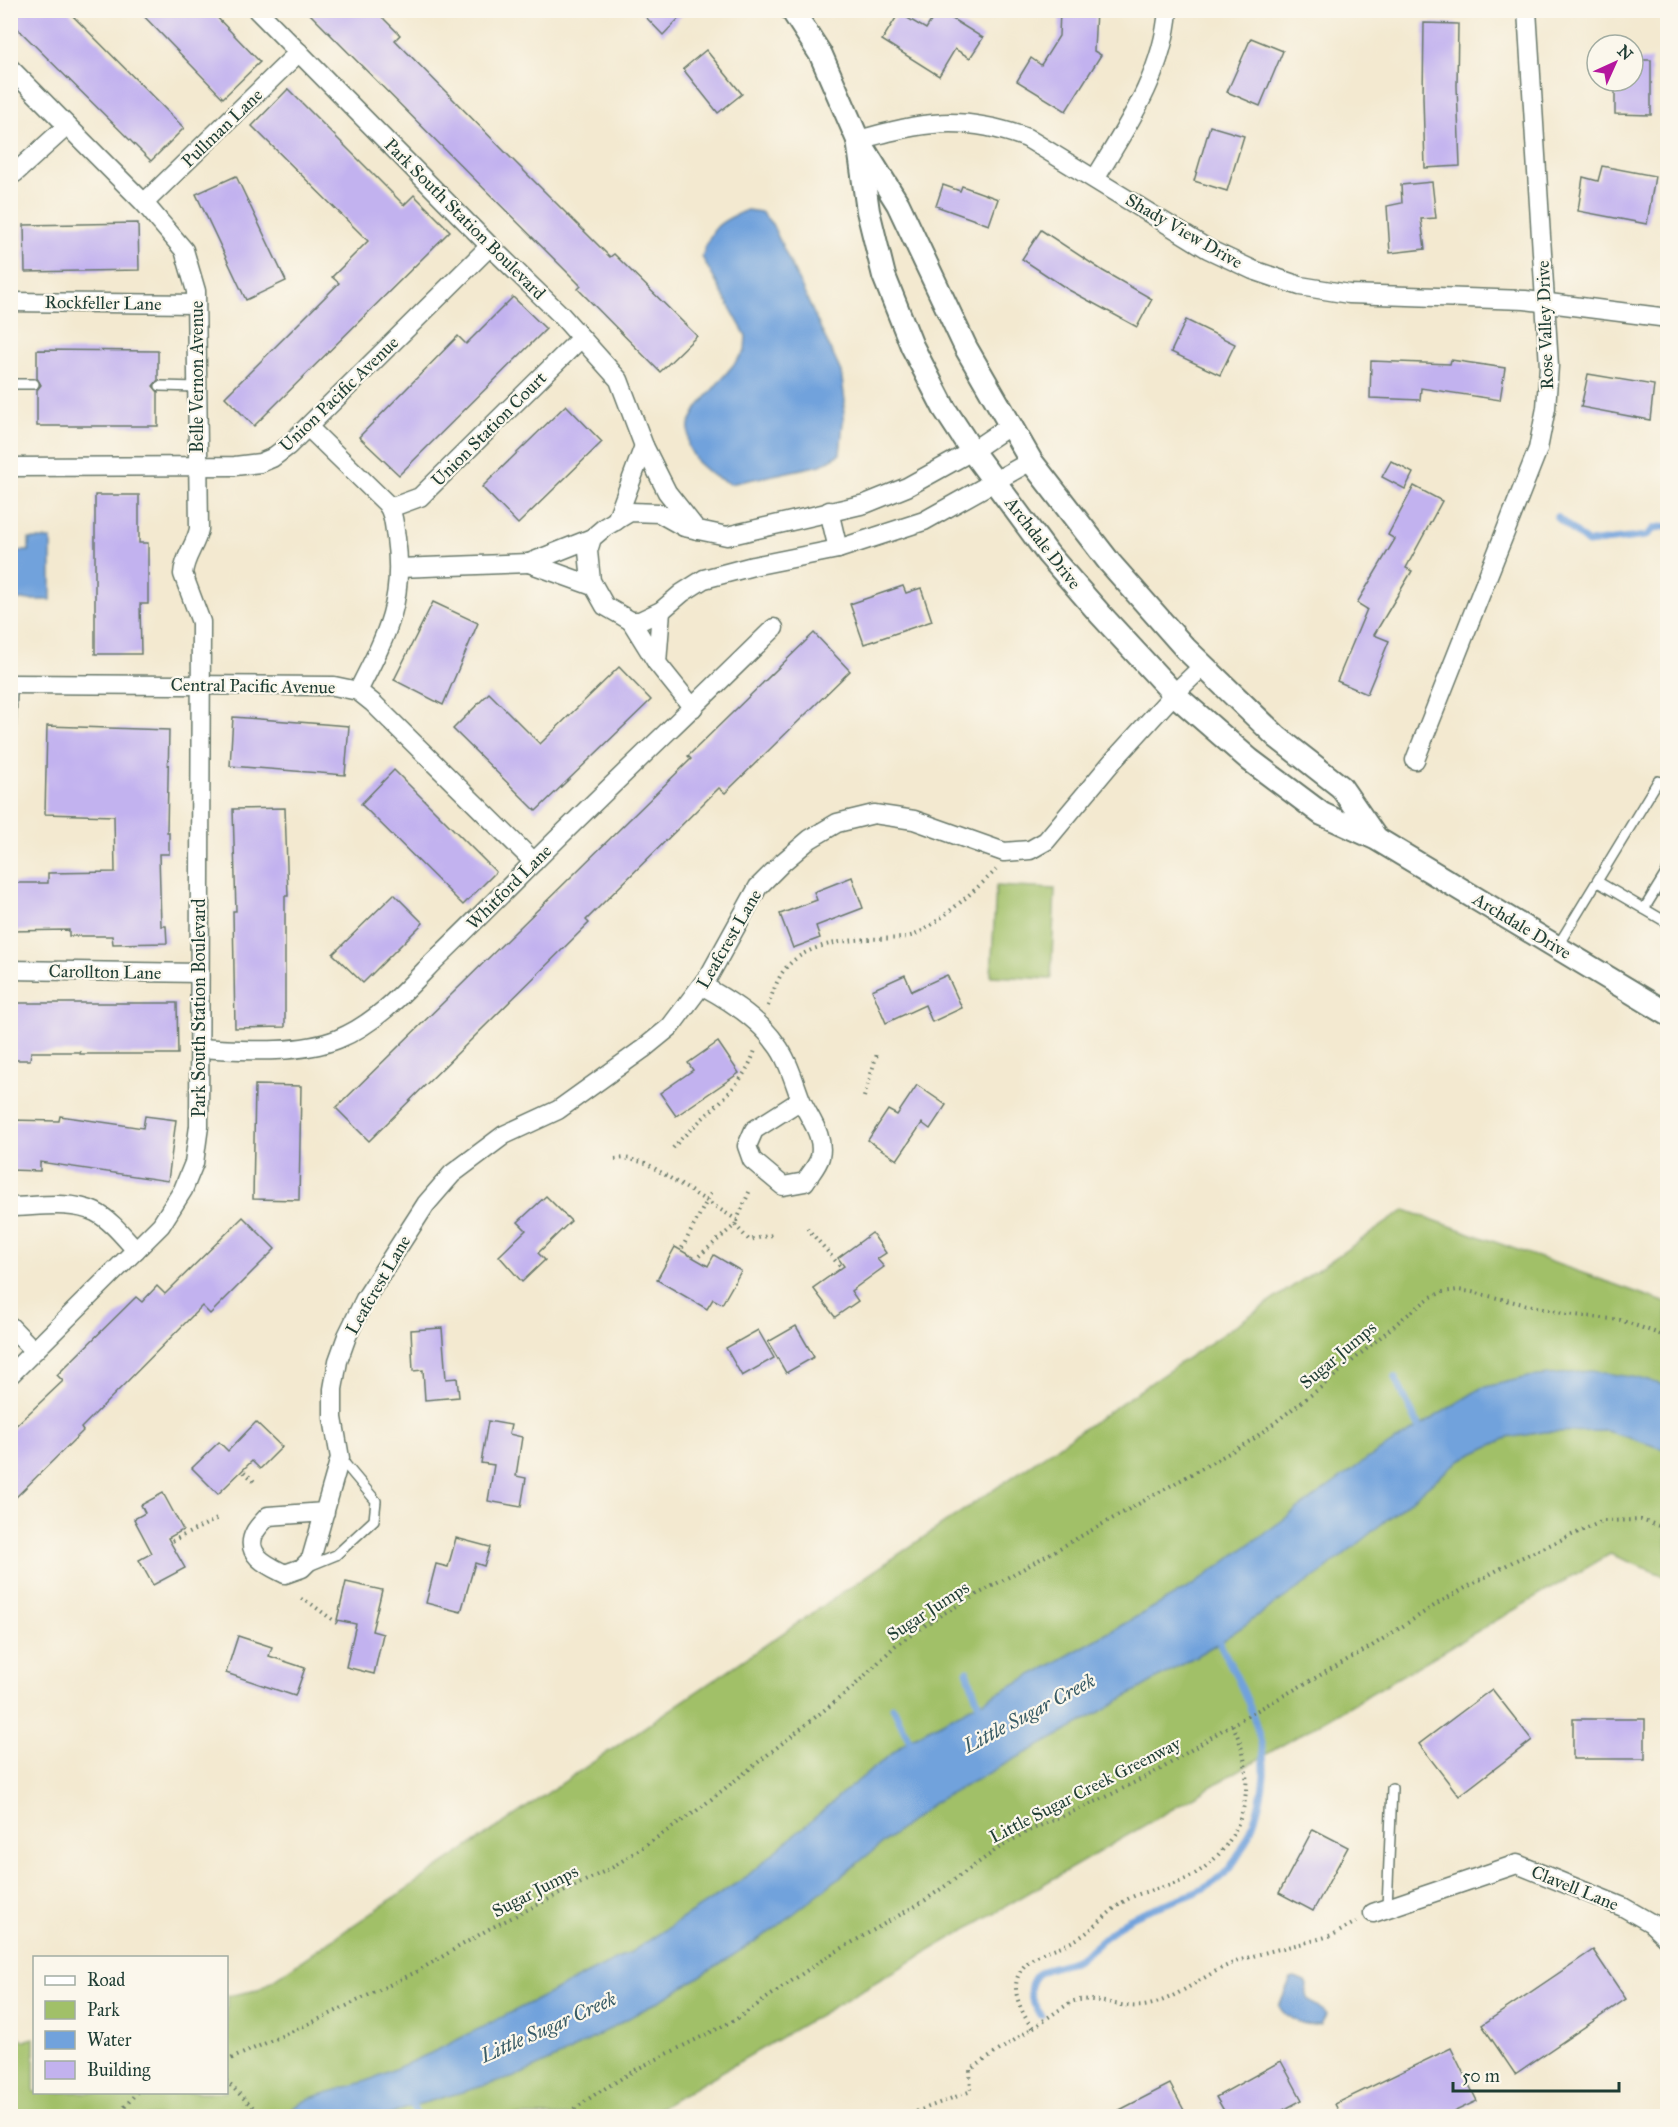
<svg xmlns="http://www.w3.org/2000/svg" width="1678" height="2127" font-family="'IM FELL Great Primer',serif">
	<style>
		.green { fill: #a1c068; stroke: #607e4e; stroke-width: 1.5 }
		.water { fill: #71a2dc; stroke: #487088; stroke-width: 1.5 }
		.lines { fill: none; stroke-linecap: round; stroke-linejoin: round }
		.stream { stroke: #71a2dc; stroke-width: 7 }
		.building { fill: #c2b2ef }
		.service-casing { stroke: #69796b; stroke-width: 12 }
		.minor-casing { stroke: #69796b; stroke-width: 21 }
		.tertiary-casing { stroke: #69796b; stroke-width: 26 }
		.path { stroke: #69796b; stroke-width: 4; stroke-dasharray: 1.5 4.5; stroke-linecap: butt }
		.service { stroke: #fff; stroke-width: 9 }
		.minor { stroke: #fff; stroke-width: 18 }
		.tertiary { stroke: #fff; stroke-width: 22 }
		.labels { text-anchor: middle; stroke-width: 4.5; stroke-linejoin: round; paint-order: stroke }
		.street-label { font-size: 18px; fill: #1f3d34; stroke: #fbf7ec }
		.water-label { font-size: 20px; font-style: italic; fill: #385b66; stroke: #fbf7ec }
	</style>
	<rect width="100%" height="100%" fill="#fbf7ec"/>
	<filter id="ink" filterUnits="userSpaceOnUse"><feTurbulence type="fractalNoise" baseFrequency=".0167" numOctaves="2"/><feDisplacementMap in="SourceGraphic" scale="12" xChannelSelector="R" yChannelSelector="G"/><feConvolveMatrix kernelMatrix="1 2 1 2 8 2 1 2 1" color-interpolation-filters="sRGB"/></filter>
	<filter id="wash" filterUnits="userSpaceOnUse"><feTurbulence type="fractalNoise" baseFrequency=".008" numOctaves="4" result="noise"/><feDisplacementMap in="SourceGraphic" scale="24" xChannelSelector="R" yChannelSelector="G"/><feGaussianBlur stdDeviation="1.35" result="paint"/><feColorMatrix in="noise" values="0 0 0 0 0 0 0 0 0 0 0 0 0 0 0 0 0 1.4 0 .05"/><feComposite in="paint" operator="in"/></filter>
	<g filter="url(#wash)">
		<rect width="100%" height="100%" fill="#f3e9d0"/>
		<g class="green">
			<path d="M 996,886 L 1055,889 L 1051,979 L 991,976 Z"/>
			<path d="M 1405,1210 L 1667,1303 L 1667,1577 L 1610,1554 L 646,2116 L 11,2116 L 10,2028 L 24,2041 L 34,2038 L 34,2092 L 226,2092 L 227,1996 L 258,1990 Z"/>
		</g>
		<g class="water">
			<path d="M 747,210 L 761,212 L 772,224 L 841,372 L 845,401 L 840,454 L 821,465 L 730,484 L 712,475 L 697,462 L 688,446 L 689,424 L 698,407 L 745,351 L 746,336 L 702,257 C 711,227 718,222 747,210 Z"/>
			<path d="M 29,539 L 51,539 L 51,600 L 11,600 L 11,551 L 29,551 Z"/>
			<path d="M 1591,1371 L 1638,1378 L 1667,1386 L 1667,1450 L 1607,1431 L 1544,1432 L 1507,1438 L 1460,1460 L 1325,1570 L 1220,1642 L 1067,1731 L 935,1802 L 773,1930 L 677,1991 L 563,2055 L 515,2077 L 413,2106 L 387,2116 L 279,2116 L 310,2098 L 367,2081 L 431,2053 L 631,1952 L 746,1877 L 849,1788 L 910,1739 L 1049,1666 L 1193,1585 L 1370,1457 L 1481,1388 L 1528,1377 Z"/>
			<path d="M 1295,1978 L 1305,1982 L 1307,1985 C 1304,2006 1318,2002 1326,2015 L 1321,2024 C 1309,2028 1285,2019 1279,2006 L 1291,1979 Z"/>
		</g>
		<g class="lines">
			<g class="stream">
				<path d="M 1557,517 L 1588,543 L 1646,536 L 1655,528 L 1668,526"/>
				<path d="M 1395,1378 L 1422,1433"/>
				<path d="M 967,1671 L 981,1711"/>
				<path d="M 893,1707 L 913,1748"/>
				<path d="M 1041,2015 C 1036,2007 1028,1996 1031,1986 C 1037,1963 1063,1969 1079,1958 C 1096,1948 1109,1932 1125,1921 C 1156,1902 1197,1900 1224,1874 C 1246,1852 1262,1806 1264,1775 C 1266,1729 1235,1673 1215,1634"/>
				<path d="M 411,2099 L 416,2116"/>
			</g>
		</g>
		<g id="blocks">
			<g class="building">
				<path d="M 10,10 L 67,10 L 184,128 L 151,161 L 10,21 Z"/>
				<path d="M 138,10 L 210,10 L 260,62 L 223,98 Z"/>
				<path d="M 306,10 L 375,10 L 400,35 L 395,40 L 507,154 L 610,257 L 614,254 L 697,336 L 660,372 L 578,289 L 581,286 Z"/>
				<path d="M 639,10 L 687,10 L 663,35 Z"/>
				<path d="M 938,10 L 983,38 L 970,58 L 955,49 L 939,76 L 882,40 L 899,13 L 926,29 Z"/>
				<path d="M 1060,10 L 1096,10 L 1094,51 L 1101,55 L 1066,111 L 1017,81 L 1031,58 L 1041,65 L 1059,36 Z"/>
				<path d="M 1424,23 L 1458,24 L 1457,86 L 1460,166 L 1425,168 L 1423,97 Z"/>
				<path d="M 1251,38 L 1283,51 L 1260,106 L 1227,92 Z"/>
				<path d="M 706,50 L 742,94 L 718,113 L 683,69 Z"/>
				<path d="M 1633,60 L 1651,60 L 1651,115 L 1615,114 L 1615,81 L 1633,81 Z"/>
				<path d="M 288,89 L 404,205 L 414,195 L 450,231 L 254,426 L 225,397 L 339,283 L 332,277 L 368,241 L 252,126 Z"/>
				<path d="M 1210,126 L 1244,136 L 1227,191 L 1194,181 Z"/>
				<path d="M 1602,166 L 1655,176 L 1647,224 L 1578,211 L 1583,177 L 1598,181 Z"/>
				<path d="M 236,176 L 286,281 L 246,300 L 196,194 Z"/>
				<path d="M 1432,182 L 1436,218 L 1421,219 L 1425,249 L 1390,253 L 1387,206 L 1402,203 L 1401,185 Z"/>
				<path d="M 943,185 L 960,191 L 962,186 L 998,199 L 989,225 L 936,206 Z"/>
				<path d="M 138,223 L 139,270 L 25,272 L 24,225 Z"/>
				<path d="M 1041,230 L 1103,271 L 1152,299 L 1137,327 L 1069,290 L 1022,259 Z"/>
				<path d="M 513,297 L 546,329 L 399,475 L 359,437 L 458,336 L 466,344 Z"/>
				<path d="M 1186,320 L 1235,344 L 1220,375 L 1171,352 Z"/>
				<path d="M 37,350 L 158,351 L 158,380 L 153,386 L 158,392 L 158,426 L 37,426 L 37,390 L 41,385 L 37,378 Z"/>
				<path d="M 1451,360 L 1505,368 L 1500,400 L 1421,388 L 1420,400 L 1370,398 L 1371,361 L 1450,364 Z"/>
				<path d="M 1588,374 L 1654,385 L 1650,420 L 1581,407 Z"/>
				<path d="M 566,405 L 602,442 L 518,524 L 482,487 Z"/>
				<path d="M 1391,461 L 1413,473 L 1405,489 L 1382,477 Z"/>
				<path d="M 1414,486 L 1442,501 L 1406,568 L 1412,571 L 1374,635 L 1389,641 L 1367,694 L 1337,681 L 1367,609 L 1357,603 L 1395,539 L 1388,535 Z"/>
				<path d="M 95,495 L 139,495 L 139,543 L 148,543 L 148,604 L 140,604 L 141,654 L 95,654 Z"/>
				<path d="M 903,586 L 906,593 L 921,588 L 932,621 L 864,644 L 850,604 Z"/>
				<path d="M 433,602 L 478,623 L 443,705 L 394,680 Z"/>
				<path d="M 814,633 L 850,671 L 725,793 L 719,788 L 586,920 L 589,923 L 369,1141 L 336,1108 L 691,759 L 688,756 Z"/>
				<path d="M 619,667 L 651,700 L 536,811 L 453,729 L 489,693 L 540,744 Z"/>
				<path d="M 233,717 L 349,726 L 345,775 L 230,766 Z"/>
				<path d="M 47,726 L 169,730 L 167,832 L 169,832 L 169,854 L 159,854 L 161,926 L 166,926 L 167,943 L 113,944 L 112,936 L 69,936 L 69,930 L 10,931 L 10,883 L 48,883 L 48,873 L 115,872 L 114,816 L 45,814 Z"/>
				<path d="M 394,770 L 496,872 L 463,905 L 361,804 Z"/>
				<path d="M 285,808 L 288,896 L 285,896 L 285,1027 L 235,1028 L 233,911 L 236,911 L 233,809 Z"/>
				<path d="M 852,877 L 863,908 L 816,926 L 820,938 L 793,948 L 780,914 L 817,900 L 814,892 Z"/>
				<path d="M 394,894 L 423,923 L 363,983 L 333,954 Z"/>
				<path d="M 905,975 L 912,991 L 947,975 L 962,1008 L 932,1022 L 925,1005 L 886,1023 L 872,990 Z"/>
				<path d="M 10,1003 L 177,1003 L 178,1054 L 80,1054 L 80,1052 L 31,1052 L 30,1060 L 10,1060 Z"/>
				<path d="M 718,1042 L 739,1073 L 676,1116 L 660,1093 L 693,1070 L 688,1063 Z"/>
				<path d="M 255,1085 L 301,1086 L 299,1200 L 253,1199 Z"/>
				<path d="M 917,1085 L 946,1105 L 930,1129 L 922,1123 L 897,1160 L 868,1140 L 888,1110 L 897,1115 Z"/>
				<path d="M 60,1116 L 143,1128 L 145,1116 L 176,1120 L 168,1181 L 40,1162 L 40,1171 L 10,1170 L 10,1120 L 59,1121 Z"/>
				<path d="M 546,1196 L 571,1221 L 538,1253 L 545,1260 L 522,1282 L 499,1256 L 526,1230 L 518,1222 Z"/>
				<path d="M 243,1217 L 275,1249 L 210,1314 L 202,1306 L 81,1428 L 83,1431 L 10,1503 L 10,1431 L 63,1381 L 57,1375 L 136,1297 L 142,1302 L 157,1286 L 165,1294 Z"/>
				<path d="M 872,1233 L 886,1253 L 877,1259 L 884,1267 L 851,1291 L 858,1301 L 835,1317 L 813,1288 L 844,1266 L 838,1258 Z"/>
				<path d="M 675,1247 L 708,1266 L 714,1255 L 741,1271 L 722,1304 L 713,1299 L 707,1309 L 657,1280 Z"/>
				<path d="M 796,1326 L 814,1357 L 786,1373 L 768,1342 Z"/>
				<path d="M 442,1328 L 446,1379 L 457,1378 L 459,1397 L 425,1400 L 423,1370 L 413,1371 L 411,1330 Z"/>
				<path d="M 758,1330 L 774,1358 L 742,1376 L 726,1348 Z"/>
				<path d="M 488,1421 L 511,1425 L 509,1434 L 522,1437 L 516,1476 L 526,1478 L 521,1507 L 488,1501 L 494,1465 L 481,1463 Z"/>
				<path d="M 256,1422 L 282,1447 L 260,1469 L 252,1461 L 218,1494 L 192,1468 L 219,1442 L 228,1451 Z"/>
				<path d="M 163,1493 L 183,1530 L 168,1538 L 185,1568 L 153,1585 L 139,1560 L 152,1553 L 134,1519 L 145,1513 L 141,1505 Z"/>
				<path d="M 456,1538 L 490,1547 L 484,1566 L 475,1563 L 461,1612 L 426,1603 L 436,1564 L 448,1567 Z"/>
				<path d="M 346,1582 L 382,1590 L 372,1631 L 383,1634 L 374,1674 L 346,1667 L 356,1624 L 337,1620 Z"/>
				<path d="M 238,1636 L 272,1647 L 269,1656 L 305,1668 L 295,1696 L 226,1673 Z"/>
				<path d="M 1492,1689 L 1532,1740 L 1459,1796 L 1419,1744 Z"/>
				<rect x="1573" y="1719" width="72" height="40"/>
				<path d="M 1313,1829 L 1348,1847 L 1313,1911 L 1279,1893 Z"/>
				<path d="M 1593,1950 L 1626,1999 L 1515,2074 L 1482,2025 Z"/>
				<path d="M 1451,2048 L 1477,2101 L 1445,2116 L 1341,2116 L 1335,2104 Z"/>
				<path d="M 1281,2061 L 1302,2100 L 1272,2116 L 1227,2116 L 1216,2097 Z"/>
				<path d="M 1170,2084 L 1187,2116 L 1108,2116 Z"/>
			</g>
		</g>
	</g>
	<g filter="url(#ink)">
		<use href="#blocks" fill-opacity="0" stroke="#69796b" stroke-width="1.5"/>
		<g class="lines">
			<g class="service-casing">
				<g id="service">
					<path d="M 10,384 L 34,384"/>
					<path d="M 160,386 L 198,387"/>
					<path d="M 10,776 L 12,684"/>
					<path d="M 1598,882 L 1668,923"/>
					<path d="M 1644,909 L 1668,870"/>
					<path d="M 1557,947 L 1658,781 L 1668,787"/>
					<path d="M 309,1566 L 336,1555 L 374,1520 L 376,1501 L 340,1458"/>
					<path d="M 1387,1908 L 1392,1788"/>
				</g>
			</g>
			<g class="minor-casing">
				<g id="minor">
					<path d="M 257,10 L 490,246 L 561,315 L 619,380 L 644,446"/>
					<path d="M 10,68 L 144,203 L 184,250 L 196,291 L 199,529 C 196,545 184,557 183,574 L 201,622 L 199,1126 L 194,1163 L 183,1190 L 161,1225 L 10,1375"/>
					<path d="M 858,140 C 924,122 960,114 1027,138 L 1208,249 L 1253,270 L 1300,286 L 1349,294 L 1525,300 L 1668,318"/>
					<path d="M 10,175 L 15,173 L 67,126"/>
					<path d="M 1095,179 C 1127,126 1163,74 1168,10"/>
					<path d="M 144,203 L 299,52"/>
					<path d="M 10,302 L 196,304"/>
					<path d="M 1009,426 L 972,451 L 907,487 L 865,504 L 727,536 L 684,527 L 659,513 L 630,512 L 605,527 L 592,538 L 588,551 L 591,581 L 605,606 L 631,621 L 640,621 L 661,611 L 682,593 L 704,579 L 753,566 L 838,549 L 924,521 L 1031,461"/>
					<path d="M 308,427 L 386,503 C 394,513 394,525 396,538 C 405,602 386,636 358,691"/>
					<path d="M 10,467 L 235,466 L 260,463 L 272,458 L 288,446 L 490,246"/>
					<path d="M 390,508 L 420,497 L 581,338"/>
					<path d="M 829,511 L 838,549"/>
					<path d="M 616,521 L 644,446 L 667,492 L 697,530"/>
					<path d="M 592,538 L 529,563 L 593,586"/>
					<path d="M 399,568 L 529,563"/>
					<path d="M 631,621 L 657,663 L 661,611"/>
					<path d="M 657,663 L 693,708"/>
					<path d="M 10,684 L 334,686 L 358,691 L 373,703 L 534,862"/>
					<path d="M 1415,760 L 1538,449 L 1546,408 L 1549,366 L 1527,10"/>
					<path d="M 10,970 L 199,973"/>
					<path d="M 703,986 C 729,1000 759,1019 776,1044 C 788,1059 794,1082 801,1100 C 809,1118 825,1136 820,1157 C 818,1165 810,1174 805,1182 L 783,1186 L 752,1160 L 747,1146 L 754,1130 L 801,1100"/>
					<path d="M 199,1048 C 241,1050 298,1055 338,1039 C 377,1023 405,991 433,962 C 461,935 489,907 517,879 C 601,794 689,712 774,628"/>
					<path d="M 10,1207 C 36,1207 70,1200 95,1212 C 111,1220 124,1237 136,1250"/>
					<path d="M 10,1326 L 34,1351"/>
					<path d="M 325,1512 L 268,1516 C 264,1521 258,1526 255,1532 C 243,1555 269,1566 285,1574 L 302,1568 L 311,1559 L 340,1458 L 333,1418 L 333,1389 L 338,1361 L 347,1336 L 365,1299 L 426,1204 L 452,1174 L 504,1135 L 558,1110 L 643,1049 L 670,1027 L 710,974 L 758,887 L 783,862 L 810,839 L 837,823 L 874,814 L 914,820 L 1004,852 L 1030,850 L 1046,841 L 1112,762 L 1174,694 L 1203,666"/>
					<path d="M 1373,1913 L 1517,1864 L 1623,1907 L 1651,1923 L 1668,1939"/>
				</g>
			</g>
			<g class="tertiary-casing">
				<g id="tertiary">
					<path d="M 792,10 L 821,55 L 858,140 L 898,204 L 966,348 L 1031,461 L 1110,563 L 1185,648 L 1277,737 L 1341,787 L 1376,838"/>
					<path d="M 858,140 L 868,211 L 884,276 L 912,346 L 944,408 L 972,451 L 1048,554 L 1101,615 L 1174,694 L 1250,760 L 1322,814 L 1377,839 L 1668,1014"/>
				</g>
			</g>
			<g class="path">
				<path d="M 768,1006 C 772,994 776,983 782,973 C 801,945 839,941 869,939 C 884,938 900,940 914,935 C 934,927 980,886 996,870"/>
				<path d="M 864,1097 L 877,1054"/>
				<path d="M 673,1148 C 701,1115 742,1092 755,1050"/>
				<path d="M 615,1159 L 625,1158 L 646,1163 L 737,1220 L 750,1190"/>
				<path d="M 735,1225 L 749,1240 L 772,1235"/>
				<path d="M 807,1228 L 840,1266"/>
				<path d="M 682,1248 L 711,1193"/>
				<path d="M 699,1256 L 735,1225 L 737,1220"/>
				<path d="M 244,1472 L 256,1483"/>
				<path d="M 172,1541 L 217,1519"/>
				<path d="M 301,1599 L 310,1603 L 338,1624"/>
				<path d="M 1032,2028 C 1014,2001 1005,1973 1039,1955 C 1050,1949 1062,1947 1073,1941 C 1094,1931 1108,1910 1128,1899 C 1146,1889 1169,1888 1188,1878 C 1246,1847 1261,1780 1232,1724"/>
				<path d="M 226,2061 L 326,2016 L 416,1972 L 489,1929 L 613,1867 L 695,1812 L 851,1689 L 895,1646 L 939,1616 L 1252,1440 L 1320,1388 L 1402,1319 L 1431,1297 L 1443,1292 L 1458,1290 L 1472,1292 L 1566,1314 L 1620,1320 L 1668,1337"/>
				<path d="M 226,2081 L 262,2116"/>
				<path d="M 117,2116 L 137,2092"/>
				<path d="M 565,2116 L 594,2095 L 637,2069 L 735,2020 L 825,1958 L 924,1901 L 999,1848 L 1026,1832 L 1104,1798 L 1161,1769 L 1224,1729 L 1372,1646 L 1440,1602 L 1514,1561 L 1603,1521 L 1641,1520 L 1668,1529"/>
				<path d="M 905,2116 L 971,2091 L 970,2070 L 1071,2002 C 1091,1994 1119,2009 1143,2006 C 1171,2002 1197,1980 1222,1968 C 1257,1951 1296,1947 1332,1935 C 1340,1932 1348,1926 1356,1922"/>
			</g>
			<use href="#service" class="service"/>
			<use href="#minor" class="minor"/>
			<use href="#tertiary" class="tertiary"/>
		</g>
	</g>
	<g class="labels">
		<g class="street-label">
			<text transform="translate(222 128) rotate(-44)" y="6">Pullman Lane</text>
			<text transform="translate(465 219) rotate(45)" y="6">Park South Station Boulevard</text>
			<text transform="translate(1184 231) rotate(30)" y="6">Shady View Drive</text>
			<text transform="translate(103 303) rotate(1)" y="6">Rockfeller Lane</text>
			<text transform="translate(1545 325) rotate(-92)" y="6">Rose Valley Drive</text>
			<text transform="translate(197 377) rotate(-90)" y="6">Belle Vernon Avenue</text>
			<text transform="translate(339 394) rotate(-44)" y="6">Union Pacific Avenue</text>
			<text transform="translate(489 429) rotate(-45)" y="6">Union Station Court</text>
			<text transform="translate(1043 543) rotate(52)" y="6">Archdale Drive</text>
			<text transform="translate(253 686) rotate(1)" y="6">Central Pacific Avenue</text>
			<text transform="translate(509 887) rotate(-45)" y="6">Whitford Lane</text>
			<text transform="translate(1522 926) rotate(31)" y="6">Archdale Drive</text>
			<text transform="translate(729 939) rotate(-60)" y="6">Leafcrest Lane</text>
			<text transform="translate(105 972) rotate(1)" y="6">Carollton Lane</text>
			<text transform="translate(199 1008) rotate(-90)" y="6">Park South Station Boulevard</text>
			<text transform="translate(378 1285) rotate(-60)" y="6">Leafcrest Lane</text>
			<text transform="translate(1338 1355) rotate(-40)" y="6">Sugar Jumps</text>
			<text transform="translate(928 1611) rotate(-33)" y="6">Sugar Jumps</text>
			<text transform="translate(1085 1790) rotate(-27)" y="6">Little Sugar Creek Greenway</text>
			<text transform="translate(1575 1888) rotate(22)" y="6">Clavell Lane</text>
			<text transform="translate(535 1891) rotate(-27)" y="6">Sugar Jumps</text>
		</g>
		<g class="water-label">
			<text transform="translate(1029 1713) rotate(-28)" y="7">Little Sugar Creek</text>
			<text transform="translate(548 2027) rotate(-24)" y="7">Little Sugar Creek</text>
		</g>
	</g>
	<rect width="1678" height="2127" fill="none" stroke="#fbf7ec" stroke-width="36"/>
	<rect x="33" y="1956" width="195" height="138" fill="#fbf7ec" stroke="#a3ada2" stroke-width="1.5"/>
	<rect x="45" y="1976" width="30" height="9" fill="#ffffff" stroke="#a3ada2" stroke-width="1.5"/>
	<text x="87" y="1986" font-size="18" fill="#1f3d34">Road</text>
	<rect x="45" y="2001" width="30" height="18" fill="#a1c068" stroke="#a3ada2" stroke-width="1.5"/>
	<text x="87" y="2016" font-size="18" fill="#1f3d34">Park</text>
	<rect x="45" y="2031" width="30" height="18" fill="#71a2dc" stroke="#a3ada2" stroke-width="1.5"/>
	<text x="87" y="2046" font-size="18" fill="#1f3d34">Water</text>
	<rect x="45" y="2061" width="30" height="18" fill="#c2b2ef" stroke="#a3ada2" stroke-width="1.5"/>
	<text x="87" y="2076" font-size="18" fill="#1f3d34">Building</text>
	<g transform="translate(1615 63) rotate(45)"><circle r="28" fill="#fbf7ec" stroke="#a3ada2" stroke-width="1.5"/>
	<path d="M0-4.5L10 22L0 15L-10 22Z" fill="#b5179e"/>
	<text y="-9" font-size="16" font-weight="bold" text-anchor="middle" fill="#1f3d34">N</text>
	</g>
	<path d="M1453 2082v9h166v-9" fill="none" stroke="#1f3d34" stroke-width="3"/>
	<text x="1462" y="2082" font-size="18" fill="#1f3d34" stroke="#fbf7ec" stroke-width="4.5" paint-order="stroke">50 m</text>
</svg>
